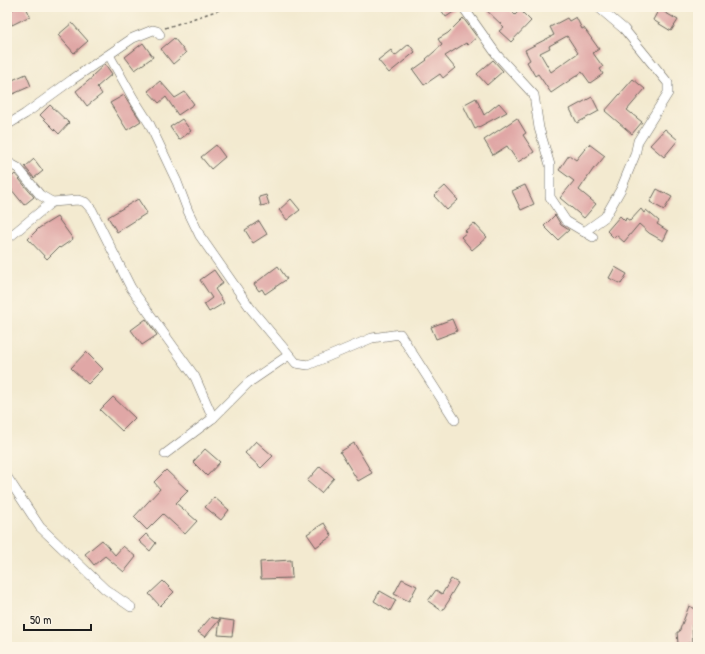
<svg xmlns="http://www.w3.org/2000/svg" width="705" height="654" font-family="'Patrick Hand',sans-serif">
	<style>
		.building { fill: #e0a7a6; fill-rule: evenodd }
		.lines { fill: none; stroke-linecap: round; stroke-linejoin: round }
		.minor-casing { stroke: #67645b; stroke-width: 10 }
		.path { stroke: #67645b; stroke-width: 1.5; stroke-dasharray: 3 3; stroke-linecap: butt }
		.minor { stroke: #fff; stroke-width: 9 }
	</style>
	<rect width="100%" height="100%" fill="#fcf5e5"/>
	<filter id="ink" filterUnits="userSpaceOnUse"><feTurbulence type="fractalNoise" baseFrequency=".025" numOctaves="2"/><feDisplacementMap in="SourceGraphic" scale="8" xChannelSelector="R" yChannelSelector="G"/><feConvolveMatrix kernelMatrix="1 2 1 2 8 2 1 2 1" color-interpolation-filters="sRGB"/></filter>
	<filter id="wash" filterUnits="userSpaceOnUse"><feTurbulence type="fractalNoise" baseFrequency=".012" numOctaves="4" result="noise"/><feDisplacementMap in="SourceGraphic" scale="16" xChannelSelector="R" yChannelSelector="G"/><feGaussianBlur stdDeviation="0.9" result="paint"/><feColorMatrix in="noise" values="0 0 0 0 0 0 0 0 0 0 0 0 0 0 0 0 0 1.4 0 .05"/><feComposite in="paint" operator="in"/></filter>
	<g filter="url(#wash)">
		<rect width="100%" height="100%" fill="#f3ead0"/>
		<g id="blocks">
			<g class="building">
				<path d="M 18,7 L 26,7 L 30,16 L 12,25 L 7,12 Z"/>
				<path d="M 439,7 L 457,7 L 458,9 L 446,17 Z"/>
				<path d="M 483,7 L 507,7 L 515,15 L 520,10 L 531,21 L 511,42 L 499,31 L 504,27 Z"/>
				<path d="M 659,9 L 678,20 L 671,31 L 653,20 Z"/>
				<path d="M 576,17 L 582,29 L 584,28 L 599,49 L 593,53 L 603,67 L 600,69 L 603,74 L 590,83 L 582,72 L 551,93 L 538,74 L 535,76 L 527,62 L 530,60 L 525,50 L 554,35 L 550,27 L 567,18 L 569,21 ZM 567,36 L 578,53 L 551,72 L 540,53 L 550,48 L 549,46 Z"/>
				<path d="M 463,18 L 477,37 L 468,45 L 466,43 L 445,56 L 455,68 L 443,78 L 440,74 L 424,85 L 413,70 L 427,60 L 426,59 L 442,45 L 438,39 L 448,33 Z"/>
				<path d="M 72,23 L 88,41 L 74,53 L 58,35 Z"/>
				<path d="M 174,38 L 186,53 L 173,64 L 161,49 Z"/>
				<path d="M 143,43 L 153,57 L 135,70 L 125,57 Z"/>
				<path d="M 409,44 L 415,52 L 389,73 L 378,60 L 391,50 L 395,56 Z"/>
				<path d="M 493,60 L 503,71 L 487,85 L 477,74 Z"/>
				<path d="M 105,64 L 112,74 L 97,87 L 102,94 L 87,106 L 76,91 L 93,77 L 92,76 Z"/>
				<path d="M 26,74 L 31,86 L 13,94 L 8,82 Z"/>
				<path d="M 633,79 L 645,89 L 627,110 L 642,122 L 632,134 L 605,111 Z"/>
				<path d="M 160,81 L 175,98 L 185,92 L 194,104 L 178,115 L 166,97 L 159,103 L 148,91 Z"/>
				<path d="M 124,95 L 141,121 L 127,130 L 110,103 Z"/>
				<path d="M 592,97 L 599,111 L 577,123 L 570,109 Z"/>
				<path d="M 476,98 L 484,115 L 499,103 L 507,112 L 475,129 L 463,105 Z"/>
				<path d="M 50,105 L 69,123 L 59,134 L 40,115 Z"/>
				<path d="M 517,118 L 526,133 L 523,135 L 534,152 L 518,162 L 507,146 L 493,155 L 484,140 Z"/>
				<path d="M 182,119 L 191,131 L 179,140 L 170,127 Z"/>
				<path d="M 665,129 L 678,140 L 664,157 L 650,145 Z"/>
				<path d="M 589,144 L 605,156 L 595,168 L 594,168 L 579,190 L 596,204 L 584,218 L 560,198 L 574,181 L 559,170 L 569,155 L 576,160 Z"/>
				<path d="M 216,145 L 225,157 L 211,169 L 201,157 Z"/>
				<path d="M 34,159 L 43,171 L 34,178 L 25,167 Z"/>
				<path d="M 15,174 L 34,197 L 24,205 L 7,184 L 7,181 Z"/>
				<path d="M 525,185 L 534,204 L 521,210 L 512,191 Z"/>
				<path d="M 445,186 L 458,200 L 447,210 L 434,196 Z"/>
				<path d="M 657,189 L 672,197 L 664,210 L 650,202 Z"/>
				<path d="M 266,195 L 269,204 L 261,206 L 259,197 Z"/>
				<path d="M 138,199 L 147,213 L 117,232 L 108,217 Z"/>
				<path d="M 291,199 L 300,210 L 287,220 L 279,210 Z"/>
				<path d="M 641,209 L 644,213 L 646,210 L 659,221 L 657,224 L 668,231 L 663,241 L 649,233 L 639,224 L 624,242 L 616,235 L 614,238 L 607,231 L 620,216 L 625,221 L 626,218 L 630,221 Z"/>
				<path d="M 555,215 L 561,225 L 569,230 L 558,240 L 544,226 Z"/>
				<path d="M 57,217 L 73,239 L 60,248 L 59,247 L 47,259 L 28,239 L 39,228 Z"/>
				<path d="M 259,221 L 267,234 L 253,243 L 245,230 Z"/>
				<path d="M 474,223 L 487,237 L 472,250 L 461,237 L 467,232 L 465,231 Z"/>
				<path d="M 278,266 L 287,279 L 265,294 L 262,289 L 259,291 L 254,284 Z"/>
				<path d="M 615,267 L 627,274 L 621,284 L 609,278 Z"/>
				<path d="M 214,270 L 223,283 L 215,289 L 224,303 L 209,312 L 204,304 L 212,298 L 200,280 Z"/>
				<path d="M 146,319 L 157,335 L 142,345 L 131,330 Z"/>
				<path d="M 452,319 L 457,331 L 436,339 L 431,327 Z"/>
				<path d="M 86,352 L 103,369 L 88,384 L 71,368 Z"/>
				<path d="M 113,397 L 135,418 L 122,431 L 100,410 Z"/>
				<path d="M 256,441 L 273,456 L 261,468 L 245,453 Z"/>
				<path d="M 354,443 L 372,473 L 358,481 L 340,452 Z"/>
				<path d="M 205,449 L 220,462 L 207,476 L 193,462 Z"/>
				<path d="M 320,466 L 334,478 L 321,493 L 307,481 Z"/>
				<path d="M 166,470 L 188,491 L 176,503 L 197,521 L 185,534 L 163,514 L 147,530 L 134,517 L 160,489 L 154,482 Z"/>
				<path d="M 214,497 L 229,510 L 221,520 L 205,507 Z"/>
				<path d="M 324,523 L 332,536 L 316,547 L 307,534 Z"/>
				<path d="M 146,534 L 156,543 L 150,551 L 139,541 Z"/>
				<path d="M 102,540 L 115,555 L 123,546 L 136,557 L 124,572 L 105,556 L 94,565 L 85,554 Z"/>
				<path d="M 291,560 L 292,578 L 261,579 L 260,562 Z"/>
				<path d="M 402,579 L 417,586 L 409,601 L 394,594 Z"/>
				<path d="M 451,579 L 458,583 L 449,598 L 450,599 L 442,611 L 428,601 L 436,590 L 442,594 Z"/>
				<path d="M 163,581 L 174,592 L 160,606 L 149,594 Z"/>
				<path d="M 380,591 L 396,600 L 390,611 L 374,601 Z"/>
				<path d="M 689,606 L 698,610 L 698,628 L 692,625 L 693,643 L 678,644 L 677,632 L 679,632 Z"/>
				<path d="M 211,617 L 213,618 L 220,619 L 205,637 L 198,632 Z"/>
				<path d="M 220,619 L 234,621 L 232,636 L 218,635 Z"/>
			</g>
		</g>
	</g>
	<g filter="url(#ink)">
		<use href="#blocks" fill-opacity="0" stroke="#67645b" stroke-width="1"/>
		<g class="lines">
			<g class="minor-casing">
				<g id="minor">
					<path d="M 463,7 L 497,55 L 534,95 L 539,128 L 550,165 L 550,197 L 566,221 L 593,237"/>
					<path d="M 109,55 L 133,98 L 149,123 L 177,182 L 188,211 L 200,236 L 251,309 L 296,363 L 308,365 L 372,338 L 400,334 L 455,420"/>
					<path d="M 7,125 L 25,114 L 73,79 L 133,38 L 153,30 L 157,31 L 160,35"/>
					<path d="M 7,162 L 18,168 L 40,195 L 52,202 L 78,200 L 85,202 L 92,210 L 131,288 L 195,377 L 213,418 L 165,454"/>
					<path d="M 584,232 L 605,217 L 621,189 L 635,155 L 638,141 L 668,93 L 668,83 L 624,29 L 598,7"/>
					<path d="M 7,239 L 52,202"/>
					<path d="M 213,418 L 248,383 L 289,355"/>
					<path d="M 7,477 L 40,527 L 105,589 L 131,607"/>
				</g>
			</g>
			<path class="path" d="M 165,28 L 228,7"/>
			<use href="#minor" class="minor"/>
		</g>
	</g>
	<rect width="705" height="654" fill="none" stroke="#fcf5e5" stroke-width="24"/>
	<path d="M24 624v6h67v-6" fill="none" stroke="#1c1c1c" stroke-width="2"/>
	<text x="30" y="624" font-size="12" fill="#1c1c1c" stroke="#fcf5e5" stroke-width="3" paint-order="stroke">50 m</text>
</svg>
